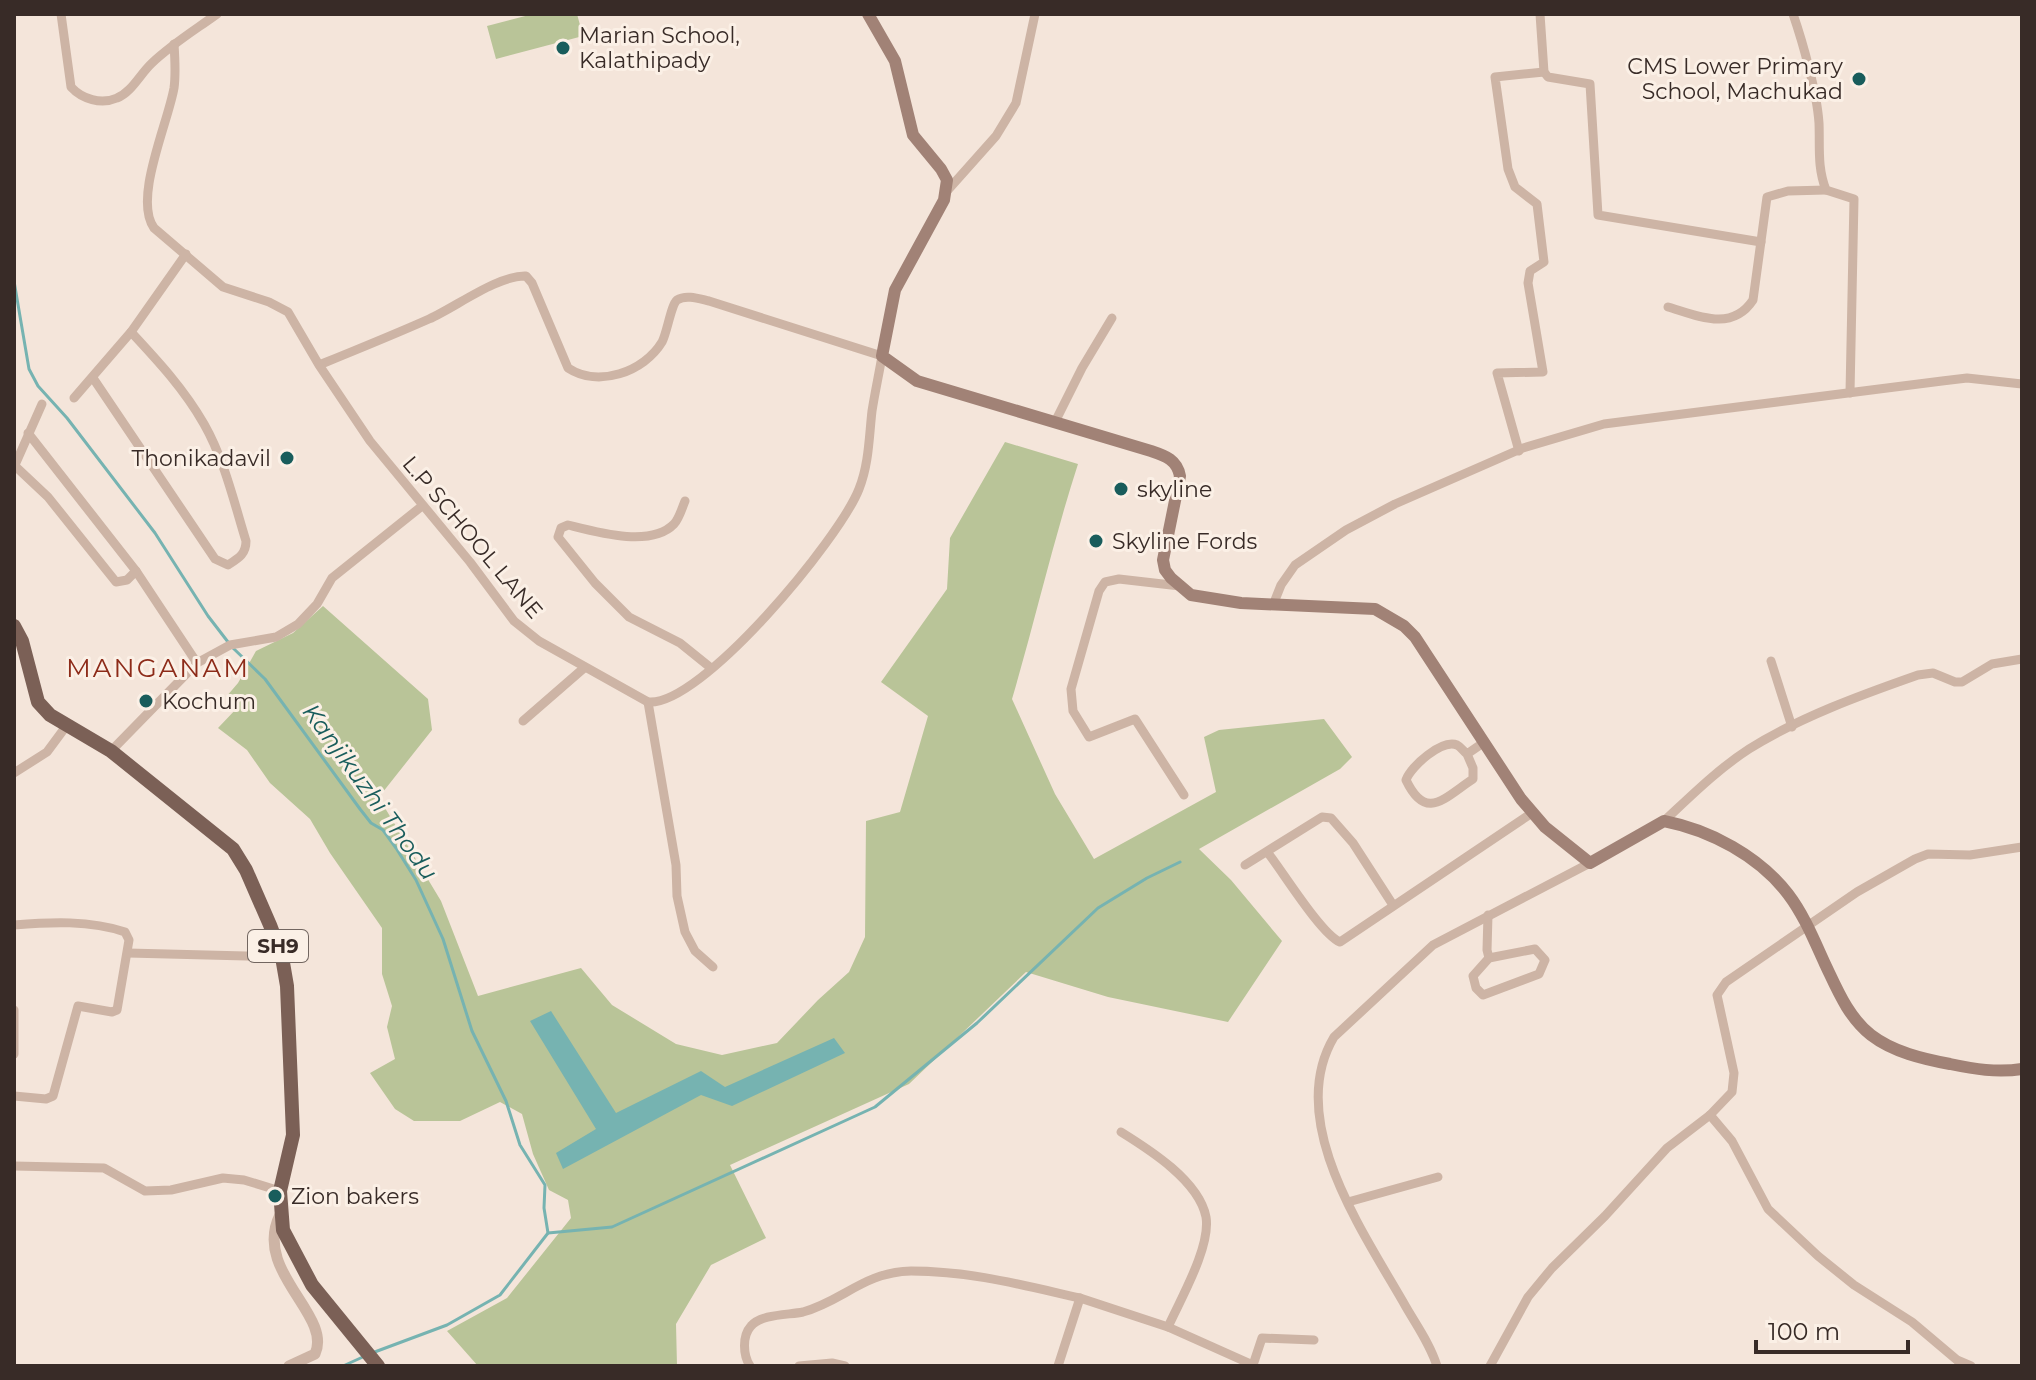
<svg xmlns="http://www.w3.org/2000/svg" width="2036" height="1380" font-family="Montserrat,sans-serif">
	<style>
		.green { fill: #b9c498 }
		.water { fill: #76b3b1 }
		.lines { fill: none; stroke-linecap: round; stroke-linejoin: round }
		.stream { stroke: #76b3b1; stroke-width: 3 }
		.minor { stroke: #cdb4a5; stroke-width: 9 }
		.tertiary { stroke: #cdb4a5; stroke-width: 11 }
		.secondary { stroke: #a18276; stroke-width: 12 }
		.primary { stroke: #7b6056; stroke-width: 14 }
		.poi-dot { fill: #195d5c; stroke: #fbf0e6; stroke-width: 3 }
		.labels { text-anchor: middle; stroke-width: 6; stroke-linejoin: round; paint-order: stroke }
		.shield { fill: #fbf0e6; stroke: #726660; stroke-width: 2 }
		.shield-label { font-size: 20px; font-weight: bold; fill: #382b27 }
		.poi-label { font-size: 22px; fill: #382b27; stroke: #fbf0e6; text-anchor: start }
		.street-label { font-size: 22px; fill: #382b27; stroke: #fbf0e6 }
		.water-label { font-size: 24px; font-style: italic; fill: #195d5c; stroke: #fbf0e6 }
		.quarter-label { font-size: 26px; letter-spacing: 2px; fill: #8d2b19; stroke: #fbf0e6 }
	</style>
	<rect width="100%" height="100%" fill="#f4e5da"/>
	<g class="green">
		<path d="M 533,14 L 577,14 L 583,36 L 496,59 L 487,26 Z"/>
		<path d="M 1005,442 L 1078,464 C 1053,541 1035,621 1012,699 L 1055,794 L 1094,859 L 1216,792 L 1204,737 L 1219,730 L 1324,719 L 1352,757 L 1340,769 L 1199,849 L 1231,880 L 1282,941 L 1228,1022 L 1108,997 L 1026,972 L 909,1084 L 730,1165 L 766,1238 L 711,1265 L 676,1324 L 677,1366 L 478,1366 L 447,1331 L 507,1298 L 571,1218 L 568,1200 L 549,1190 L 533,1154 L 522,1114 L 500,1102 L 460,1121 L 414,1121 L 395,1109 L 370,1073 L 395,1059 L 387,1027 L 392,1006 L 382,974 L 382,928 L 330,853 L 310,819 L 270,783 L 247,750 L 218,728 L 238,707 L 226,697 L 238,683 L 256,651 L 293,633 L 323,606 L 428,699 L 432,730 L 375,802 L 385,808 L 441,901 L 478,996 L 581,968 L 612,1005 L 676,1044 L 722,1055 L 777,1043 L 818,1000 L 849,972 L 865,937 L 866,821 L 900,812 L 928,716 L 881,682 L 947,589 L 950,538 Z"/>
	</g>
	<path class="water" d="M 551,1011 L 616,1113 L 701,1071 L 725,1087 L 834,1038 L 845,1053 L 732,1106 L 701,1095 L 563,1169 L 556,1153 L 596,1129 L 530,1021 Z"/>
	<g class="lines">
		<g class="stream">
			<path d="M 14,281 L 29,369 L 38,386 L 67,418 L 155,533 L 208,616 L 228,642"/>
			<path d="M 233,648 L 265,679 L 360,809 L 371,823 L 383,830 L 396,848 L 416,880 L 443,939 L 472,1031 L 506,1101 L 520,1145 L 545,1185 L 544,1208 L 548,1233 L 500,1295 L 447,1325 L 372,1353"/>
			<path d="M 548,1233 L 612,1227 L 875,1107 L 977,1023 L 1098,908 L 1147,878 L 1180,862"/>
			<path d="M 343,1366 L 365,1356"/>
		</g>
		<g class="minor">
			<path d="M 61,14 L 71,87 C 82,99 101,105 117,98 C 132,92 140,74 152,63 C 172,44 195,30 217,14"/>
			<path d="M 1540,14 L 1544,72 L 1548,77 L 1590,84 L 1598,215 L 1761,242"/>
			<path d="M 1793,14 C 1803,43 1817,93 1819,123 C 1820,147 1817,167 1826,190 L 1854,199 L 1850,393"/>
			<path d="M 174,44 C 175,59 176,74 174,88 C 168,123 133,199 154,228 L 223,287 L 269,302 L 288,312 L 319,365 L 370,441 L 470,562 L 514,621 L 539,641 L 648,702 C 701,707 840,538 859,489 C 869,464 869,437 872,411 C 875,392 879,374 882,356 L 709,301 C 700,299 686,294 677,300 C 671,305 667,333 662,342 C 644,372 598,388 568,368 L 532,283 L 526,276 C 498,275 456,307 429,319 C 393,335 356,350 319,365"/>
			<path d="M 947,191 L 996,136 L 1016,103 L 1035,14"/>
			<path d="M 1668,307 C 1698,316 1732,332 1753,300 L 1767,197 L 1788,191 L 1826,190"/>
			<path d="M 93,378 L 215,559 L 228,565 C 239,558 246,554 246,541 C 234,502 224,459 204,424 C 184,389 158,361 131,332"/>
			<path d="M 74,398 L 131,332 L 186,254"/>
			<path d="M 1055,422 L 1082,368 L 1112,318"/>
			<path d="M 28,433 L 136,571 L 197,663"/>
			<path d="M 1519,451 L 1497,373 L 1543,372 L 1528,283 L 1530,271 L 1544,262 L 1537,204 L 1515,187 L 1508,169 L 1495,77 L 1544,72"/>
			<path d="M 14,465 L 48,497 L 116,582 L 127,580 L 136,571"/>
			<path d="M 15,465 L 42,404"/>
			<path d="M 685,501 C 682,508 679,519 674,524 C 651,548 596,532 568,525 L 561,528 L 558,537 L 595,583 L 629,617 L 680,643 L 711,668"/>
			<path d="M 1180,586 L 1119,579 L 1105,582 L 1099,591 L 1071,689 L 1073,711 L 1089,737 L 1135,719 L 1184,795"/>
			<path d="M 1273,605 L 1281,585 L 1295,565 L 1346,530 L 1395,504 L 1523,448 L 1604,424 L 1942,381 L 1967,378 L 2022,384"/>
			<path d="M 1771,661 L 1792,727"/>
			<path d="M 648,702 L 676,865 L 677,896 L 685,932 L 695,951 L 713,967"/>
			<path d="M 523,721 L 584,668"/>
			<path d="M 111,751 L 197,663 L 230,645 L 276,637 L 298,624 L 317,604 L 332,578 L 422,506"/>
			<path d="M 1467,754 C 1463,751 1461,747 1457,745 C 1442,739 1411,766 1406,780 C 1426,822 1444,798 1473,779 L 1473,768 L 1467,754 L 1483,743"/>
			<path d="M 14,773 L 47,752 L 67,725"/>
			<path d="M 1664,821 C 1691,796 1718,769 1749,749 C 1800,717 1861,695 1918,675 L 1933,673 L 1955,682 L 1962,682 L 1992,664 L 2022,659"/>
			<path d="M 1268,853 C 1283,872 1321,934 1340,942 L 1532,813"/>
			<path d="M 1245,865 L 1322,817 L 1331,818 L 1353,843 L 1393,905"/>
			<path d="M 1488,915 L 1487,950 L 1489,958"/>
			<path d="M 14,925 C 50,922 90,920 125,932 L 129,940 L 117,1010 L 112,1012 L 78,1006 L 53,1096 L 46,1099 L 14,1096"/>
			<path d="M 1535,949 L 1545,960 L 1539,974 L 1483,995 L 1476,988 L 1473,976 L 1489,958 Z"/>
			<path d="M 128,953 L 282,957"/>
			<path d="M 14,1010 L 14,1054"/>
			<path d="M 1710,1115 L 1732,1141 L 1768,1209 L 1818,1256 L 1854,1285 L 1912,1322 L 1957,1360 L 1971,1366"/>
			<path d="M 14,1166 L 104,1168 L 145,1191 L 171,1190 L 223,1178 L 244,1180 L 280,1191"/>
			<path d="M 1348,1202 L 1438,1177"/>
			<path d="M 1168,1327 L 1253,1365 L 1262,1338 L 1314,1340"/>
			<path d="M 750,1366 C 743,1355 742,1336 751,1326 C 761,1314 789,1315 803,1312 C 843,1301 864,1272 911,1271 C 971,1271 1022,1285 1080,1298"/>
			<path d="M 799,1366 L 832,1363 L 845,1366"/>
			<path d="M 1058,1366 L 1080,1298 L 1168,1327 C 1180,1300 1211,1247 1206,1217 C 1199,1181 1150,1150 1121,1132"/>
			<path d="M 1437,1366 C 1430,1344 1417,1326 1406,1307 C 1364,1233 1284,1121 1334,1037 L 1433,945 L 1590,863"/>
			<path d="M 1490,1366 L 1528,1297 L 1552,1268 L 1605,1216 L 1667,1148 L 1710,1115 L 1732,1092 L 1734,1073 L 1717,995 L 1726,982 L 1857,892 L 1915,859 L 1928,854 L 1970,855 L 2022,847"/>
		</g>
		<path class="tertiary" d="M 280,1215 C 252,1271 333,1315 315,1354 L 289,1366"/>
		<path class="secondary" d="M 868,14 L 895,61 L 913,135 L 941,169 L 947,180 L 944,200 L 895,290 L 882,356 L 917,381 L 1151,451 C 1166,456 1177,460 1180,476 L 1163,560 L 1165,570 L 1171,578 L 1191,595 L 1241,603 L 1375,609 L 1404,626 L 1415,637 L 1521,799 L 1545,827 L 1590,863 L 1664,821 C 1710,830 1759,856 1788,894 C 1804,915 1814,940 1825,964 C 1837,989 1848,1017 1871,1035 C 1893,1052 1923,1059 1950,1064 C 1974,1069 1997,1073 2022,1069"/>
		<path class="primary" d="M 14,626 L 22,641 L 38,702 L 50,715 L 111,751 L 233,849 L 246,870 L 270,925 L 282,957 L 287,986 L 293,1135 L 280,1191 L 283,1230 L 312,1285 L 378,1366"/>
	</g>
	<g class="poi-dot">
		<circle cx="563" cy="48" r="8"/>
		<circle cx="1859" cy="79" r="8"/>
		<circle cx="287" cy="458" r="8"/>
		<circle cx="1121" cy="489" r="8"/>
		<circle cx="1096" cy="541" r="8"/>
		<circle cx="146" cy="701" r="8"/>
		<circle cx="275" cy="1196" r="8"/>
	</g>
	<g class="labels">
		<rect class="shield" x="248" y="930" width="60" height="32" rx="6"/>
		<g class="shield-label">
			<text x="278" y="953">SH9</text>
		</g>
		<g class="poi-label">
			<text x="579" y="43">Marian School,<tspan x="579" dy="25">Kalathipady</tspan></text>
			<text x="1843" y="74" text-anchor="end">CMS Lower Primary<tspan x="1843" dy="25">School, Machukad</tspan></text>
			<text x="271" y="466" text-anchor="end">Thonikadavil</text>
			<text x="1137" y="497">skyline</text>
			<text x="1112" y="549">Skyline Fords</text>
			<text x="162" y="709">Kochum</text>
			<text x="291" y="1204">Zion bakers</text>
		</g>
		<g class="street-label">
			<text transform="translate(473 537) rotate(50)" y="8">L.P SCHOOL LANE</text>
		</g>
		<g class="water-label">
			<text transform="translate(370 792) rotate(54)" y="8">Kanjikuzhi Thodu</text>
		</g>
		<g class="quarter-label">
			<text x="158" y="677">MANGANAM</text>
		</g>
	</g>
	<rect width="2036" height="1380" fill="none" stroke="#382b27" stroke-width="32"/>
	<path d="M1756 1340v12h152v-12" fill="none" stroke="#382b27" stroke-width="4"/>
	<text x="1768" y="1340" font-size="24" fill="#382b27" stroke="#fbf0e6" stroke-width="6" paint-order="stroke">100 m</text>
</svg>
